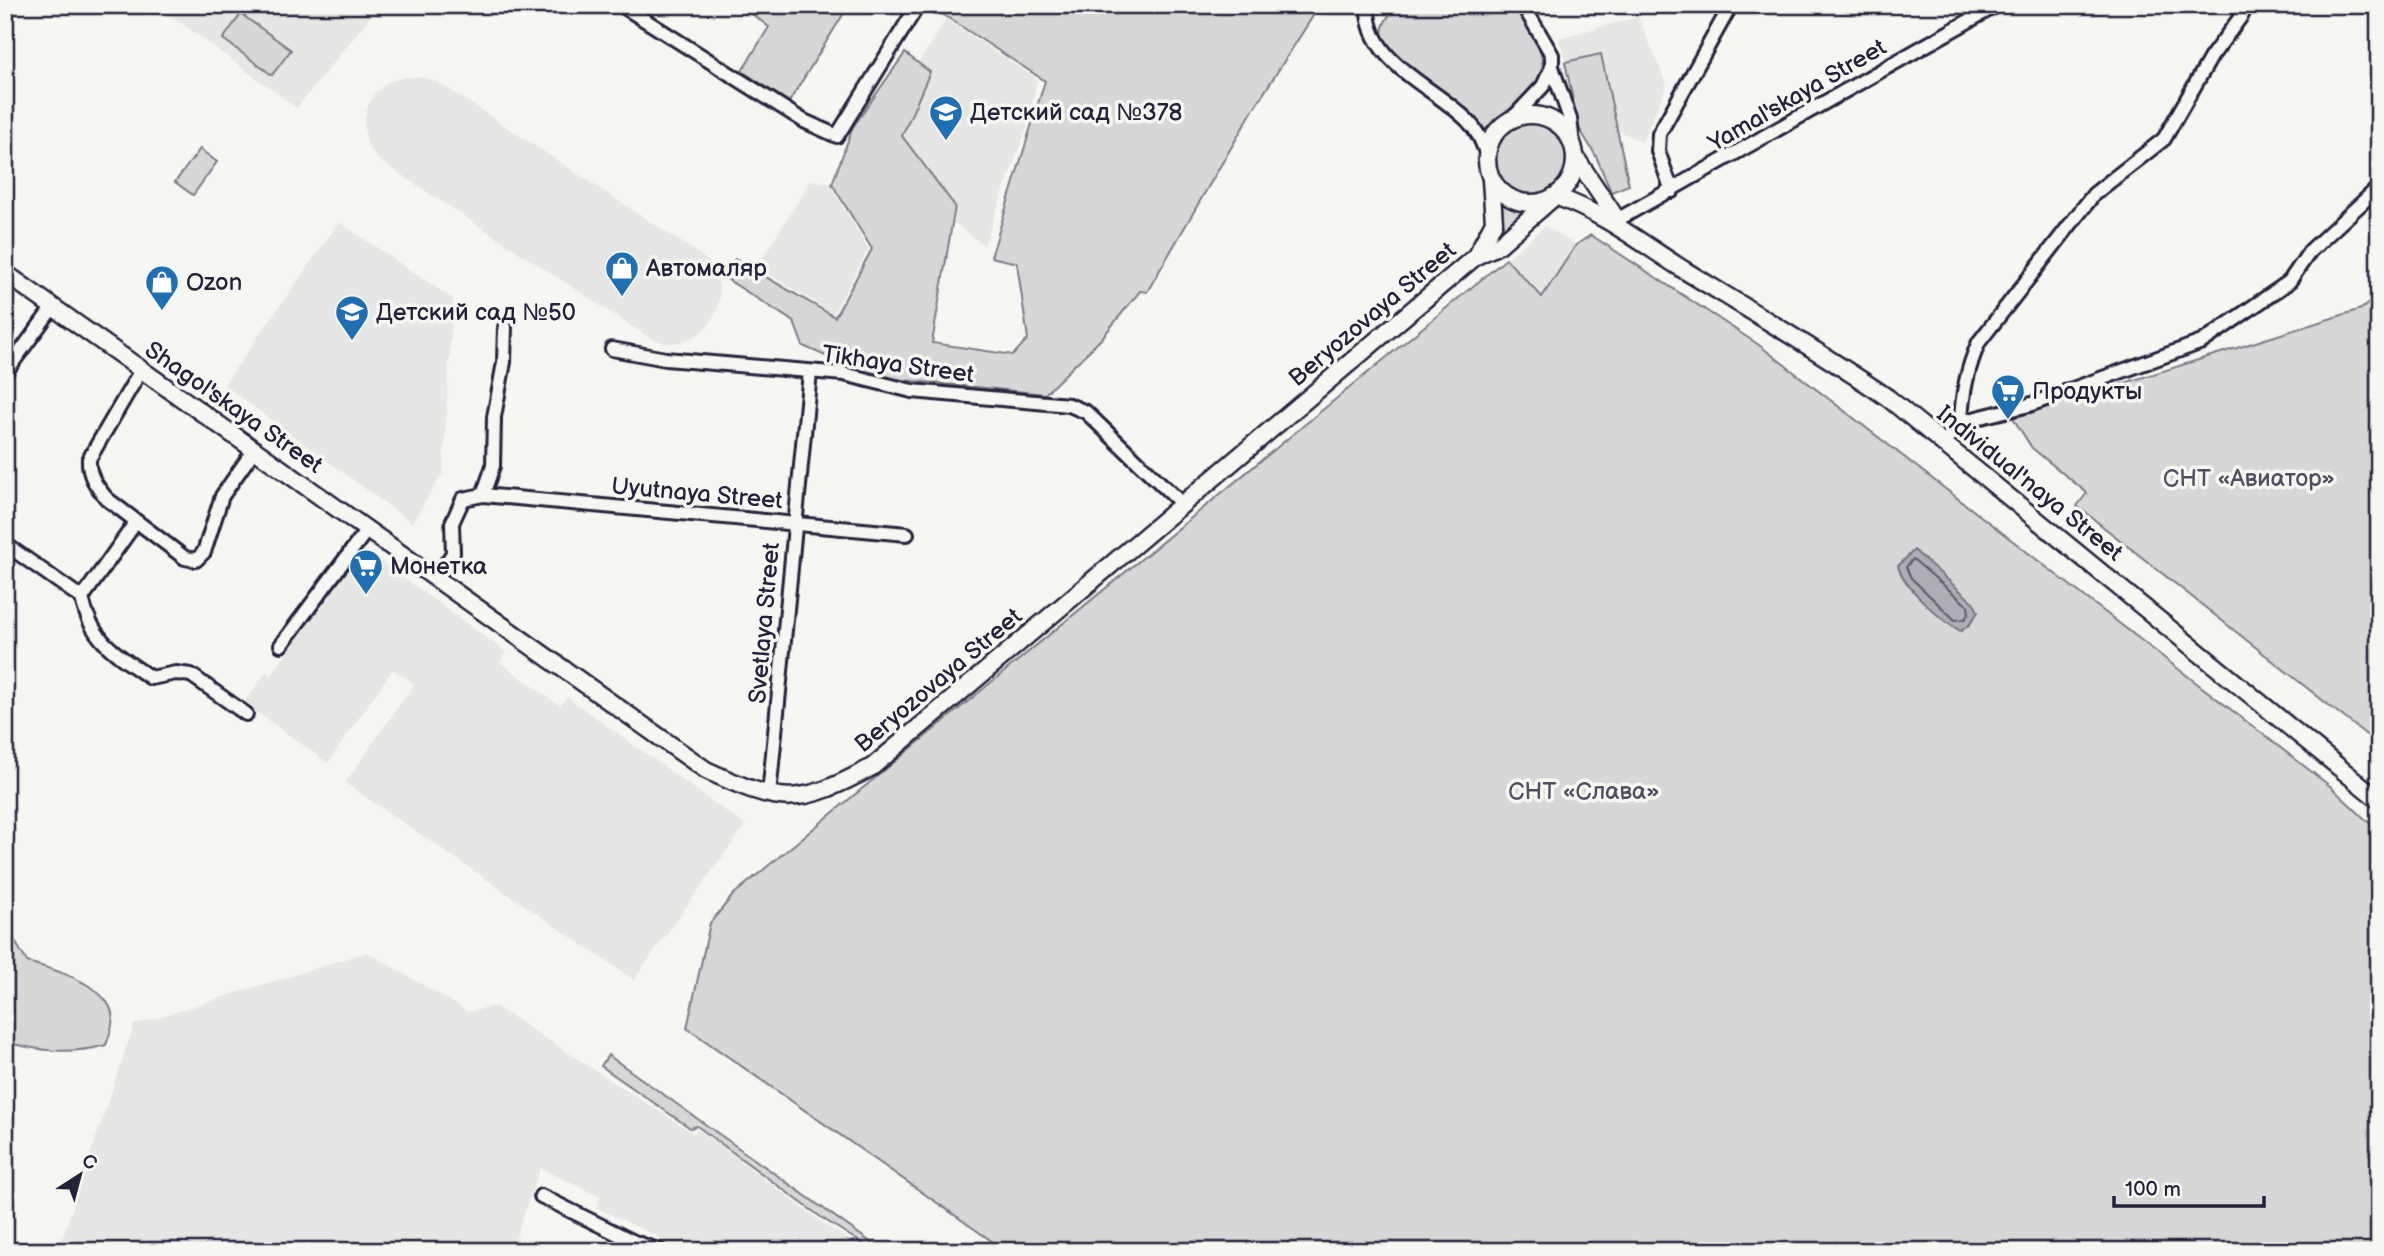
<svg xmlns="http://www.w3.org/2000/svg" width="2384" height="1256" font-family="'Balsamiq Sans',sans-serif">
	<style>
		.built { fill: #e6e6e4 }
		.green { fill: #d7d7d7; stroke: #7c7c89; stroke-width: 2 }
		.water { fill: #adadb3; stroke: #757583; stroke-width: 2 }
		.lines { fill: none; stroke-linecap: round; stroke-linejoin: round }
		.shore { stroke: #5a5a6b; stroke-width: 2 }
		.minor-casing { stroke: #22223b; stroke-width: 18 }
		.major-casing { stroke: #22223b; stroke-width: 21 }
		.minor { stroke: #f6f6f2; stroke-width: 12 }
		.major { stroke: #f6f6f2; stroke-width: 16 }
		.labels { text-anchor: middle; stroke-width: 7; stroke-linejoin: round; paint-order: stroke }
		.street-label { font-size: 24px; fill: #22223b; stroke: #f6f6f2 }
		.poi-label { font-size: 24px; fill: #22223b; stroke: #f6f6f2; text-anchor: start }
		.park-label { font-size: 24px; fill: #4f4f62; stroke: #f6f6f2 }
	</style>
	<rect width="100%" height="100%" fill="#f6f6f2"/>
	<filter id="ink" filterUnits="userSpaceOnUse"><feTurbulence type="fractalNoise" baseFrequency=".0143" numOctaves="2"/><feDisplacementMap in="SourceGraphic" scale="14" xChannelSelector="R" yChannelSelector="G"/><feConvolveMatrix kernelMatrix="1 2 1 2 8 2 1 2 1" color-interpolation-filters="sRGB"/></filter>
	<g filter="url(#ink)">
		<g class="built">
			<path d="M 157,5 L 380,5 L 297,108 Z"/>
			<path d="M 1638,17 L 1667,85 L 1642,142 L 1582,114 L 1559,38 Z"/>
			<path d="M 946,19 L 1037,79 L 1027,128 L 984,245 L 861,155 Z"/>
			<path d="M 405,77 L 422,77 L 438,82 L 695,251 L 709,262 L 717,277 L 720,293 L 717,310 L 709,325 L 696,336 L 681,342 L 664,343 L 648,337 L 377,159 L 367,144 L 364,125 L 367,108 L 375,93 L 388,82 Z"/>
			<path d="M 811,180 L 829,183 L 869,249 L 833,314 L 757,267 Z"/>
			<path d="M 339,222 L 453,299 L 443,473 L 412,523 L 224,385 Z"/>
			<path d="M 1545,226 L 1576,245 L 1542,297 L 1506,259 Z"/>
			<path d="M 362,548 L 506,652 L 500,662 L 560,706 L 567,697 L 745,825 L 634,980 L 345,783 L 414,684 L 393,669 L 328,763 L 244,703 L 266,672 L 271,675 L 315,614 L 310,610 L 348,559 Z"/>
			<path d="M 367,952 L 468,1012 L 495,1006 L 693,1133 L 698,1129 L 824,1224 L 868,1251 L 688,1251 L 597,1208 L 600,1197 L 540,1168 L 511,1251 L 58,1251 L 134,1025 Z"/>
		</g>
		<g class="green">
			<path d="M 740,5 L 849,5 L 789,102 L 742,71 L 769,27 Z"/>
			<path d="M 935,5 L 1320,5 L 1253,110 L 1147,292 L 1140,291 L 1101,339 L 1045,394 L 873,377 L 803,346 L 794,322 L 722,276 L 735,259 L 835,317 L 872,249 L 832,184 L 853,127 L 905,53 L 930,72 L 902,136 L 955,206 L 932,343 L 1013,355 L 1028,339 L 1017,263 L 991,257 L 1045,81 L 933,8 Z"/>
			<path d="M 1397,5 L 1510,5 C 1521,15 1529,28 1536,41 C 1559,87 1516,103 1485,130 C 1469,113 1389,56 1384,44 C 1378,28 1387,17 1397,5 Z"/>
			<path d="M 241,14 L 291,50 L 272,75 L 223,39 Z"/>
			<path d="M 1601,54 L 1629,185 L 1611,192 L 1596,156 L 1579,128 L 1565,62 Z"/>
			<circle cx="1531" cy="159" r="37"/>
			<path d="M 200,149 L 217,162 L 193,195 L 175,182 Z"/>
			<path d="M 1498,203 L 1526,211 L 1494,238 Z"/>
			<path d="M 1591,235 L 1759,345 L 2330,786 L 2379,832 L 2379,1251 L 1006,1251 L 687,1028 L 710,923 L 734,894 L 1506,259 L 1542,297 L 1576,245 Z"/>
			<path d="M 2379,295 L 2379,745 L 2077,506 L 2087,493 L 2032,448 L 2013,418 L 2361,309 Z"/>
			<path d="M 5,936 L 12,936 L 27,962 C 53,969 96,981 110,1007 C 116,1018 110,1034 106,1045 C 71,1055 40,1051 5,1042 Z"/>
			<path d="M 608,1055 L 883,1251 L 874,1251 L 822,1218 L 697,1126 L 690,1128 L 601,1066 Z"/>
		</g>
		<path class="water" d="M 1914,550 L 1974,603 L 1978,612 L 1970,624 L 1961,631 C 1942,622 1903,586 1898,566 Z"/>
		<g class="lines">
			<path class="shore" d="M 1913,559 L 1968,606 L 1969,612 L 1965,619 L 1955,620 L 1911,578 L 1906,567 Z"/>
			<g class="minor-casing">
				<g id="minor">
					<path d="M 621,5 L 804,121 L 837,136 L 918,5"/>
					<path d="M 1368,5 C 1365,62 1434,86 1468,121 C 1478,131 1482,142 1487,155"/>
					<path d="M 1523,5 L 1552,55 L 1552,67 L 1570,119 L 1573,144"/>
					<path d="M 2245,5 L 2242,15 L 2211,57 L 2164,139 L 2094,194 L 1979,342 C 1967,369 1962,393 1961,422 L 2029,405 L 2202,342 L 2289,282 L 2310,251 L 2379,187"/>
					<path d="M 1511,120 L 1543,86 L 1552,67"/>
					<path d="M 1672,191 L 1658,151 L 1659,134 L 1731,5"/>
					<path d="M 1617,220 L 1997,5"/>
					<path d="M 612,349 L 666,359 L 844,374 L 912,391 L 1069,405 L 1086,412 L 1182,504"/>
					<path d="M 141,370 L 89,459 C 88,475 96,486 107,499 L 185,558 L 196,560 L 204,552 L 222,496 L 254,450"/>
					<path d="M 5,373 L 53,307"/>
					<path d="M 1945,442 L 1961,422"/>
					<path d="M 483,495 L 907,534"/>
					<path d="M 5,544 L 82,598 C 91,641 116,654 151,678 L 176,673 L 191,675 L 246,714"/>
					<path d="M 436,579 L 453,553 L 452,523 L 463,499 L 483,495 L 493,466 L 494,417 L 504,362 L 505,327"/>
					<path d="M 82,598 L 136,522"/>
					<path d="M 281,645 L 367,530"/>
					<path d="M 769,795 L 810,372"/>
					<path d="M 541,1196 L 634,1242 L 661,1251"/>
				</g>
			</g>
			<g class="major-casing">
				<g id="major">
					<circle cx="1531" cy="159" r="44"/>
					<path d="M 1576,158 L 1618,221"/>
					<path d="M 1555,196 C 1607,215 1638,241 1684,270 C 1753,312 1822,353 1888,398 L 2379,800"/>
					<path d="M 1476,256 L 1494,222 L 1491,180"/>
					<path d="M 5,273 L 706,770 C 782,805 798,807 872,767 L 1476,256 L 1499,245 L 1555,196"/>
				</g>
			</g>
			<use href="#minor" class="minor"/>
			<use href="#major" class="major"/>
		</g>
	</g>
	<defs>
		<g id="school-pin" transform="scale(1.75)"><path d="M0 17L-7.5 6A9.5 9.5 0 1 1 7.5 6Z" fill="#1f6fb2" stroke="#f6f6f2"/><path d="M0-5L7-2L0 1L-7-2ZM-4 1L0 2.5L4 1V4Q0 6-4 4Z" fill="#fff"/></g>
		<g id="shop-pin" transform="scale(1.75)"><path d="M0 17L-7.5 6A9.5 9.5 0 1 1 7.5 6Z" fill="#1f6fb2" stroke="#f6f6f2"/><path d="M-5-2.5h2.3a2.7 3.5 0 0 1 5.4 0H5L5.5 6h-11ZM-1.5-2.5h3a1.5 2.3 0 0 0-3 0Z" fill="#fff"/></g>
		<g id="supermarket-pin" transform="scale(1.75)"><path d="M0 17L-7.5 6A9.5 9.5 0 1 1 7.5 6Z" fill="#1f6fb2" stroke="#f6f6f2"/><path d="M-6-5.5h2.5l.6 2H6L4.5 2H-2.5L-4.4-4H-6ZM-1.5 3.2a1.3 1.3 0 1 0 .1 0ZM3 3.2a1.3 1.3 0 1 0 .1 0Z" fill="#fff"/></g>
	</defs>
	<g fill-rule="evenodd">
		<use href="#school-pin" x="946" y="112"/>
		<use href="#shop-pin" x="622" y="268"/>
		<use href="#shop-pin" x="162" y="282"/>
		<use href="#school-pin" x="352" y="312"/>
		<use href="#supermarket-pin" x="2008" y="391"/>
		<use href="#supermarket-pin" x="366" y="566"/>
	</g>
	<g class="labels">
		<g class="street-label">
			<text transform="translate(1797 95) rotate(-30)" y="8">Yamal'skaya Street</text>
			<text transform="translate(1372 314) rotate(-40)" y="8">Beryozovaya Street</text>
			<text transform="translate(898 364) rotate(8)" y="8">Tikhaya Street</text>
			<text transform="translate(234 407) rotate(35)" y="8">Shagol'skaya Street</text>
			<text transform="translate(2030 483) rotate(39)" y="8">Individual'naya Street</text>
			<text transform="translate(697 493) rotate(5)" y="8">Uyutnaya Street</text>
			<text transform="translate(764 623) rotate(-85)" y="8">Svetlaya Street</text>
			<text transform="translate(938 680) rotate(-40)" y="8">Beryozovaya Street</text>
		</g>
		<g class="poi-label">
			<text x="970" y="120">Детский сад №378</text>
			<text x="646" y="276">Автомаляр</text>
			<text x="186" y="290">Ozon</text>
			<text x="376" y="320">Детский сад №50</text>
			<text x="2032" y="399">Продукты</text>
			<text x="390" y="574">Монетка</text>
		</g>
		<g class="park-label">
			<text x="2249" y="486">СНТ «Авиатор»</text>
			<text x="1584" y="799">СНТ «Слава»</text>
		</g>
	</g>
	<rect width="2384" height="1256" fill="none" stroke="#f6f6f2" stroke-width="28"/>
	<rect x="14" y="14" width="2356" height="1228" fill="none" stroke="#22223b" stroke-width="2.5" filter="url(#ink)"/>
	<g transform="translate(80 1175) rotate(36)" stroke="#f6f6f2" stroke-width="5" paint-order="stroke">
	<path d="M0-5L12 26L0 18L-12 26Z" fill="#22223b"/>
	<text y="-10" font-size="19" font-weight="bold" text-anchor="middle" fill="#22223b">С</text>
	</g>
	<path d="M2114 1196v10h150v-10" fill="none" stroke="#22223b" stroke-width="3.5"/>
	<text x="2125" y="1196" font-size="21" fill="#22223b" stroke="#f6f6f2" stroke-width="5" paint-order="stroke">100 m</text>
</svg>
